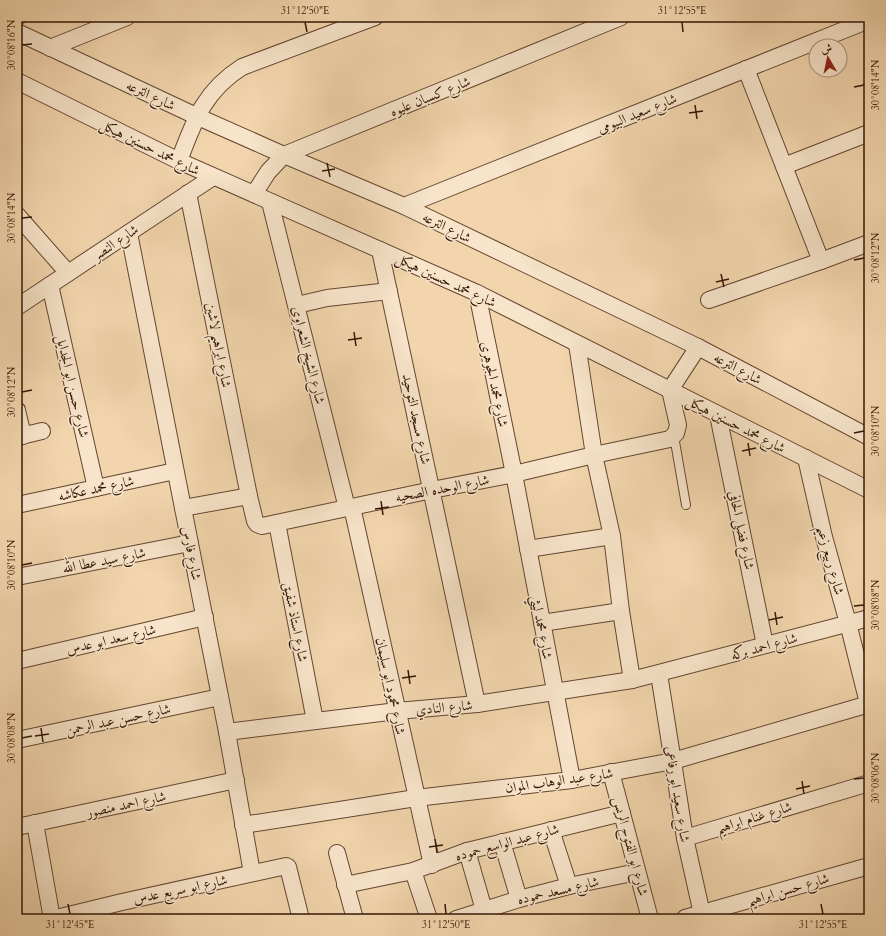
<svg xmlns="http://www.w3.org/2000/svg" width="886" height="936" font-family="Cardo,Amiri,serif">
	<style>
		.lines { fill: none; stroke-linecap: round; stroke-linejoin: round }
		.service-casing { stroke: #644630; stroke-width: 10 }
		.minor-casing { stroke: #644630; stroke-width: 18 }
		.service { stroke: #f7e4ca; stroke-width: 8 }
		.minor { stroke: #f7e4ca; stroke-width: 16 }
		.ticks { fill: none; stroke: #341706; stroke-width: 1.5 }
		.labels { text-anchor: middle; stroke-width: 3; stroke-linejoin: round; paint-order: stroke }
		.street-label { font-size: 14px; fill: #341706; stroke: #f7e4ca }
		.neatline { fill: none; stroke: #341706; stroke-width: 1.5 }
		.ticks-label { font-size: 10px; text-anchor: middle; fill: #341706 }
	</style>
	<rect width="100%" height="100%" fill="#f2d5ad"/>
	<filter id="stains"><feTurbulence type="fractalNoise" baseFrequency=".005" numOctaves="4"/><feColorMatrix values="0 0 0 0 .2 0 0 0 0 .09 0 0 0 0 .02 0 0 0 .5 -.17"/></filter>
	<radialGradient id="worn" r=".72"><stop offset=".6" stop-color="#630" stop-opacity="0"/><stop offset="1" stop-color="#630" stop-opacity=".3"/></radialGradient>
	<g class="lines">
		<g class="service-casing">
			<path id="service" d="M 674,436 L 686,505"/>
		</g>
		<g class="minor-casing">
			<g id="minor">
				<path d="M 17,18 L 18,17"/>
				<path d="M 17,32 L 196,116 L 284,155 L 404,206 L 698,347 L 869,437"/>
				<path d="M 50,48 L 127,17"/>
				<path d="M 746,69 L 821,261"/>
				<path d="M 17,81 L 179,161 L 477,293 L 869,490"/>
				<path d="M 179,161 C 194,121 204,91 242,67 L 375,17"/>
				<path d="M 784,166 L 869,133"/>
				<path d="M 188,193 L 249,496"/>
				<path d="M 254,194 L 268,172 L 284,155 L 621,17"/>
				<path d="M 270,202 L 347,508"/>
				<path d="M 404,206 L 869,20"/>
				<path d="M 17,215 L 68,273"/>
				<path d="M 129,233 L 227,732 L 252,873"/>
				<path d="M 380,250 L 477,704"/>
				<path d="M 50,285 L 96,488"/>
				<path d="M 477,293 L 514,474 L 572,780"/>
				<path d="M 709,300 L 821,261 L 869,243"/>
				<path d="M 297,305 L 327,298 L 389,291"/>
				<path d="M 17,307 L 213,177"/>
				<path d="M 577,344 L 594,455 L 612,536 L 621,611 L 632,680"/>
				<path d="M 17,410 L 23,436"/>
				<path d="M 718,415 L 765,645"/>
				<path d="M 17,437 L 42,431"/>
				<path d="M 806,458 L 824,537 L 848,623 L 869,707"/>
				<path d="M 17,505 L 175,471"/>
				<path d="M 352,507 L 432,865"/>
				<path d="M 183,508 L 249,496 L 255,521 L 257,524 L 262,526 L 432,490 L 514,474 L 594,455 L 670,439 L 676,433 L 678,425 L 670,390 L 698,347"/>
				<path d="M 277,523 L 315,721"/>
				<path d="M 528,549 L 612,536"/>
				<path d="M 17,577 L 190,543"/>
				<path d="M 542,623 L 621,611"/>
				<path d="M 17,661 L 205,617"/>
				<path d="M 659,674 L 685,838 L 702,914"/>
				<path d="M 227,732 L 397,711 L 477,704 L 632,680 L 869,618"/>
				<path d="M 17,740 L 220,697"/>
				<path d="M 611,772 L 650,919"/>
				<path d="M 35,823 L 52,919"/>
				<path d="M 243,825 L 416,798 L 572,780 L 673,761 L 869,704"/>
				<path d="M 17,827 L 236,780"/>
				<path d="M 551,830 L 569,886"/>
				<path d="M 685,838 L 869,783"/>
				<path d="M 502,842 L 519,899"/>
				<path d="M 467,851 L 484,910"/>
				<path d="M 337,853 L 355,919"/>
				<path d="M 413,871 L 429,919"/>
				<path d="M 345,885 L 413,871 L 467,851 L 622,813"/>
				<path d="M 685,918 L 869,866"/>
				<path d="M 52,919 L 122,902 L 286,866 L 288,867 L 301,919"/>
				<path d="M 456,919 L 519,899 L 569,886 L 637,872"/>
			</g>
		</g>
		<use href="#service" class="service"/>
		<use href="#minor" class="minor"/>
	</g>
	<path class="ticks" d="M 305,22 L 307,32M 682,22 L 683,32M 22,45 L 32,44M 854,87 L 864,85M 695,105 L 697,119M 689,113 L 703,111M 327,163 L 330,177M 322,171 L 335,169M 22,218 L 32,217M 854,260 L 864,258M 721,274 L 724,287M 716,282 L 729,279M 354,332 L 356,346M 348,340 L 362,338M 22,392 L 32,390M 854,433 L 864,431M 748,443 L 750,456M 742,451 L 756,448M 381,501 L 383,515M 375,509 L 389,507M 22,565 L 32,563M 854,606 L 864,605M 775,612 L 777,625M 769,620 L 783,617M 408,670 L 410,684M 402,678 L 416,676M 41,728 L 43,742M 35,736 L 49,734M 22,738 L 32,736M 854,779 L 864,778M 802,781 L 804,794M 796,789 L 810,786M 435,839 L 437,853M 429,847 L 443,845M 68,904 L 70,914M 445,904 L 446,914M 821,904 L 823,914"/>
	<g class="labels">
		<g class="street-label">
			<text transform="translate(151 95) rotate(25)" y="5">شارع الترعه</text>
			<text transform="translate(430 96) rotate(-22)" y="5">شارع كسبان عليوه</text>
			<text transform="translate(637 113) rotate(-22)" y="5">شارع سعيد البيومى</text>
			<text transform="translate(150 147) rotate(26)" y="5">شارع محمد حسنين هيكل</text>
			<text transform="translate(447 227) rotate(26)" y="5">شارع الترعه</text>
			<text transform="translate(115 242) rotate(-34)" y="5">شارع النصر</text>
			<text transform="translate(446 280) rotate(25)" y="5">شارع محمد حسنين هيكل</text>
			<text transform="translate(219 345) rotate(79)" y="5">شارع ابراهيم لاشين</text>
			<text transform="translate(309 355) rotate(76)" y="5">شارع الشيخ الشعراوى</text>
			<text transform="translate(738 368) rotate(28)" y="5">شارع الترعه</text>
			<text transform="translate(495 384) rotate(78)" y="5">شارع محمد الجوهرى</text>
			<text transform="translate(73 386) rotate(77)" y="5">شارع حسن ابو الجدايل</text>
			<text transform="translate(417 419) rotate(78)" y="5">شارع مسجد التوحيد</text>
			<text transform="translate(736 424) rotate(27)" y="5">شارع محمد حسنين هيكل</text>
			<text transform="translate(96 488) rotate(-12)" y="5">شارع محمد عكاشه</text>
			<text transform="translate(442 488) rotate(-11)" y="5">شارع الوحده الصحيه</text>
			<text transform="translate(742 530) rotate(78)" y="5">شارع فضلى الحافي</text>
			<text transform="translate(192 553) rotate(79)" y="5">شارع فارس</text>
			<text transform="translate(104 560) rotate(-11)" y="5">شارع سيد عطا الله</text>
			<text transform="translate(831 560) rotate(75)" y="5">شارع ربيع زعيم</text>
			<text transform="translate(296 622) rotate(79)" y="5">شارع استاذ شفيق</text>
			<text transform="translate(542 627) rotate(79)" y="5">شارع محمد ليثي</text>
			<text transform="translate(111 639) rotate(-13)" y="5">شارع سعد ابو عدس</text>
			<text transform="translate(764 646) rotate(-15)" y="5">شارع احمد بركه</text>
			<text transform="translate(391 686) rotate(78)" y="5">شارع محمود ابو سليمان</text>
			<text transform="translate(444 707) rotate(-5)" y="5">شارع النادي</text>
			<text transform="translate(118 719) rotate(-12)" y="5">شارع حسن عبد الرحمن</text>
			<text transform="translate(559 780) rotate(-8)" y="5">شارع عبد الوهاب الموان</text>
			<text transform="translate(678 794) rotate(81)" y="5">شارع سعيد ابو رفاعى</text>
			<text transform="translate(126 804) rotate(-12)" y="5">شارع احمد منصور</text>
			<text transform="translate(754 817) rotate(-17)" y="5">شارع غنام ابراهيم</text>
			<text transform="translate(507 842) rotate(-15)" y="5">شارع عبد الواسع حموده</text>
			<text transform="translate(631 846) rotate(75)" y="5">شارع ابو الفتوح الريس</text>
			<text transform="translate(180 889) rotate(-12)" y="5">شارع ابو سريع عدس</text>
			<text transform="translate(788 889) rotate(-16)" y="5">شارع حسن ابراهيم</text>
			<text transform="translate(558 890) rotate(-13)" y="5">شارع مسعد حموده</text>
		</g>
	</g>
	<rect width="886" height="936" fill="none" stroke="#f2d5ad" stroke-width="44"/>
	<g transform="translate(828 58) rotate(351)"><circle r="19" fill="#f7e4ca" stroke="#a9927c"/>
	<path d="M0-3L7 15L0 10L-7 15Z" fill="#8f2418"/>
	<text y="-6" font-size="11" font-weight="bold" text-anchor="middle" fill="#341706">ش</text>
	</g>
	<rect x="22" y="22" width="842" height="892" class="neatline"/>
	<g class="ticks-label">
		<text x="305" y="14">31°12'50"E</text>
		<text x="682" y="14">31°12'55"E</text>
		<text transform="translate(11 45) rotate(-90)" y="4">30°08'16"N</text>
		<text transform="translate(875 85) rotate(-90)" y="4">30°08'14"N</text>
		<text transform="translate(11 218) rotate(-90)" y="4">30°08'14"N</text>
		<text transform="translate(875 258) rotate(-90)" y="4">30°08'12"N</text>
		<text transform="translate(11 392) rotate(-90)" y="4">30°08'12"N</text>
		<text transform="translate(875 431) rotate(-90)" y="4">30°08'10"N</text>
		<text transform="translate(11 565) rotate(-90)" y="4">30°08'10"N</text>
		<text transform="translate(875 605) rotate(-90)" y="4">30°08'08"N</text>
		<text transform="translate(11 738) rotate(-90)" y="4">30°08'08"N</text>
		<text transform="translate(875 778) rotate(-90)" y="4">30°08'06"N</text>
		<text x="70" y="928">31°12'45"E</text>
		<text x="446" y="928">31°12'50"E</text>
		<text x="823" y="928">31°12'55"E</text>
	</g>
	<rect width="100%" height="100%" filter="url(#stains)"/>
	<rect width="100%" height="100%" fill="url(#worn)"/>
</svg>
